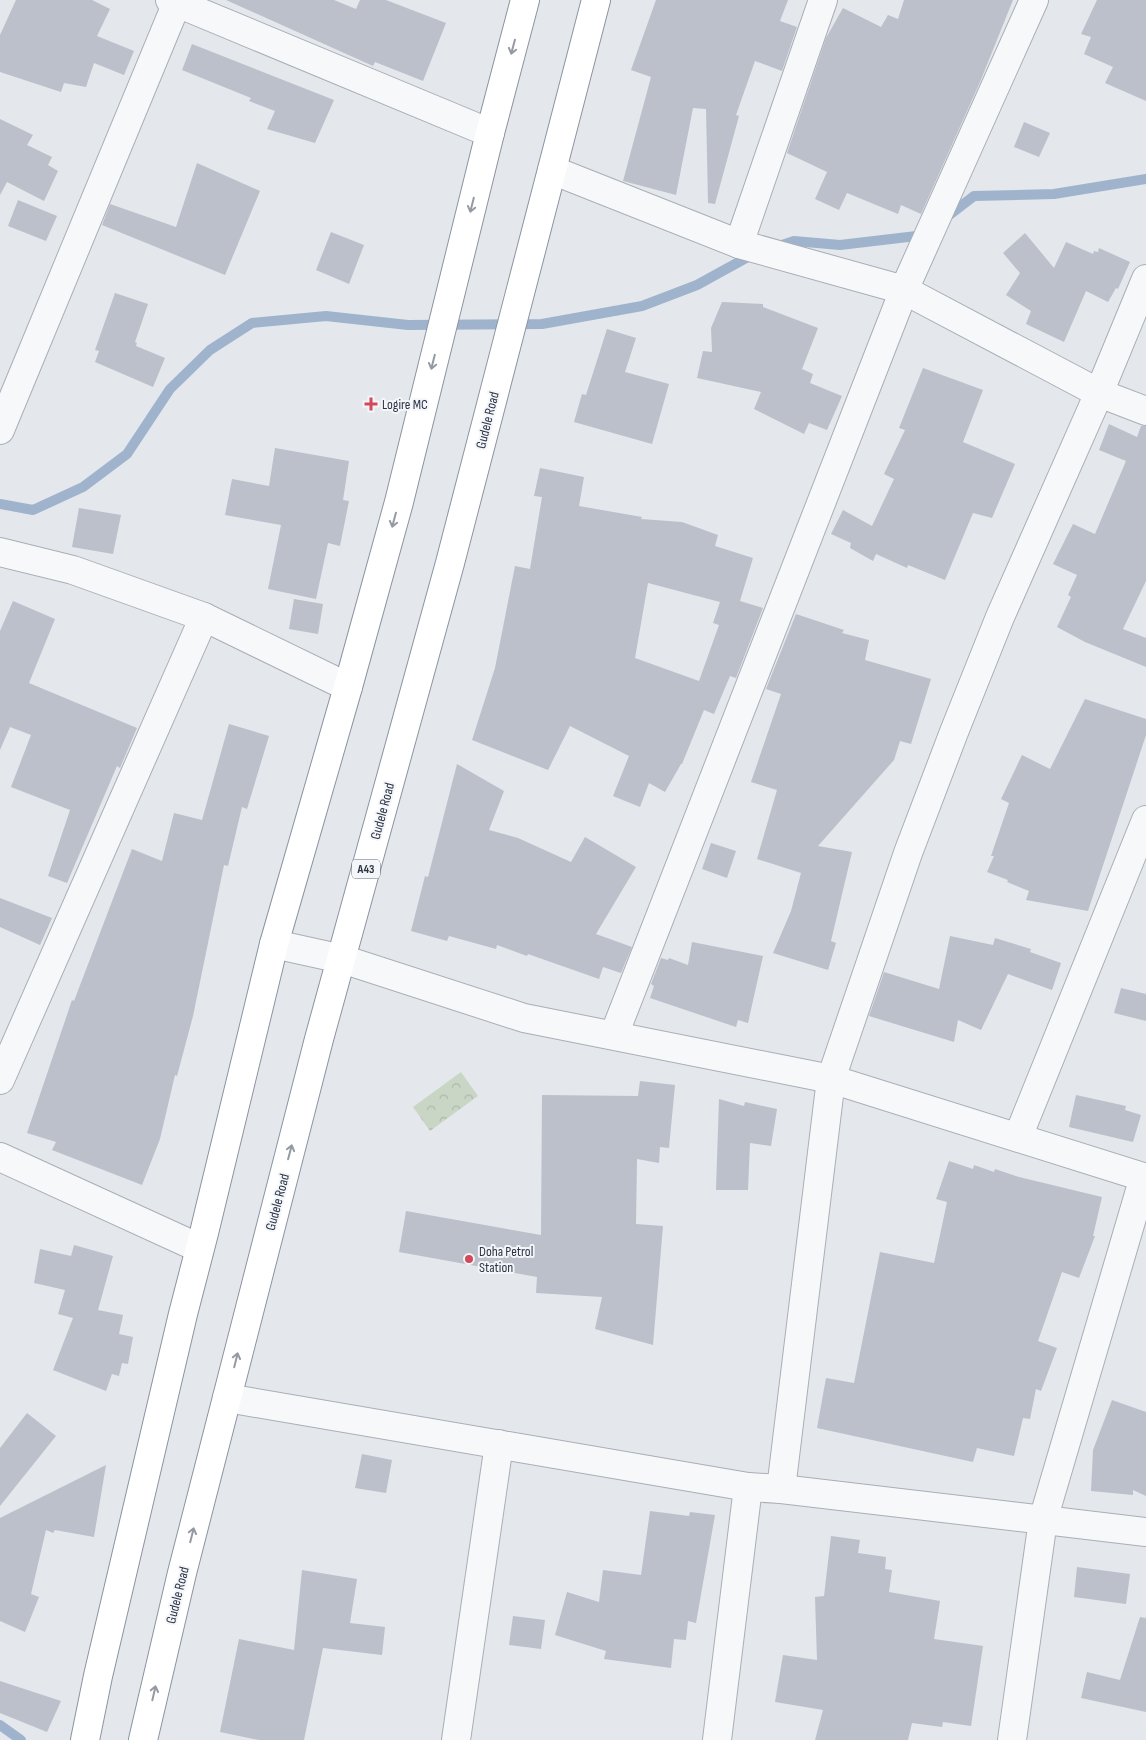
<svg xmlns="http://www.w3.org/2000/svg" width="1146" height="1740" font-family="'Sofia Sans Condensed',sans-serif">
	<style>
		.forest { fill: url(#forest-crowns) }
		.lines { fill: none; stroke-linecap: round; stroke-linejoin: round }
		.stream { stroke: #9fb4cc; stroke-width: 10 }
		.building { fill: #bbc0ca; fill-rule: evenodd }
		.street-casing { stroke: #a9aeb7; stroke-width: 30 }
		.highway-casing { stroke: #8b94a3; stroke-width: 30 }
		.street { stroke: #f7f8fa; stroke-width: 28 }
		.highway { stroke: #fff; stroke-width: 28 }
		.oneway { stroke: #959aa2 }
		.poi-dot { fill: #d1495b; stroke: #f4f6f9; stroke-width: 2 }
		.labels { text-anchor: middle; stroke-width: 4; stroke-linejoin: round; paint-order: stroke }
		.shield { fill: #f4f6f9; stroke: #676e7b; stroke-width: 1 }
		.shield-label { font-size: 12px; font-weight: bold; fill: #2b3445 }
		.poi-label { font-size: 14px; fill: #2b3445; stroke: #f4f6f9; text-anchor: start }
		.street-label { font-size: 14px; fill: #2b3445; stroke: #f4f6f9 }
	</style>
	<defs>
		<pattern id="forest-crowns" width="20" height="18" patternUnits="userSpaceOnUse" patternTransform="scale(1.25)"><rect width="20" height="18" fill="#c9d6c5"/><path d="M2 6a3 3 0 1 1 6 0M12 15a3 3 0 1 1 6 0" fill="none" stroke="#adb8ab"/></pattern>
	</defs>
	<rect width="100%" height="100%" fill="#e4e7ec"/>
	<path class="forest" d="M 461,1072 L 478,1096 L 430,1131 L 413,1107 Z"/>
	<g class="lines">
		<g class="stream">
			<path d="M 944,219 L 974,196 L 1054,194 L 1146,179"/>
			<path d="M 776,247 L 794,241 L 840,245 L 925,235"/>
			<path d="M 0,504 L 33,510 L 83,487 L 127,454 L 170,389 L 210,350 L 252,323 L 326,316 L 408,325 L 542,324 L 642,306 L 697,285 L 755,253"/>
			<path d="M 0,1725 L 21,1740"/>
		</g>
	</g>
	<g class="building">
		<path d="M 16,0 L 92,0 L 110,9 L 97,36 L 134,51 L 124,75 L 94,63 L 86,87 L 64,83 L 61,92 L 0,72 L 0,35 Z"/>
		<path d="M 226,0 L 334,0 L 356,9 L 360,0 L 386,0 L 446,23 L 423,81 L 375,62 L 373,66 Z"/>
		<path d="M 656,0 L 788,0 L 780,21 L 797,27 L 782,71 L 755,61 L 736,115 L 739,116 L 715,204 L 708,203 L 706,109 L 693,108 L 676,195 L 623,181 L 651,77 L 631,70 Z"/>
		<path d="M 904,0 L 1013,0 L 980,82 L 921,214 L 901,205 L 898,214 L 847,193 L 839,210 L 815,199 L 827,172 L 787,153 L 826,38 L 843,8 L 881,27 L 888,15 L 898,19 Z"/>
		<path d="M 1097,0 L 1146,0 L 1146,101 L 1105,83 L 1113,67 L 1084,54 L 1091,37 L 1081,34 Z"/>
		<path d="M 192,44 L 334,100 L 315,143 L 267,129 L 275,111 L 249,101 L 251,98 L 182,70 Z"/>
		<path d="M 0,119 L 33,135 L 27,145 L 52,157 L 48,165 L 58,171 L 44,201 L 7,182 L 0,195 Z"/>
		<path d="M 1024,122 L 1050,133 L 1039,157 L 1014,147 Z"/>
		<path d="M 197,163 L 260,191 L 225,275 L 102,225 L 110,204 L 176,227 Z"/>
		<path d="M 18,200 L 57,216 L 46,241 L 8,226 Z"/>
		<path d="M 331,232 L 364,245 L 349,284 L 316,270 Z"/>
		<path d="M 1025,233 L 1054,268 L 1066,242 L 1093,254 L 1094,251 L 1098,252 L 1099,248 L 1130,262 L 1118,289 L 1116,288 L 1108,302 L 1086,291 L 1064,342 L 1026,324 L 1031,311 L 1006,295 L 1020,273 L 1003,253 Z"/>
		<path d="M 115,293 L 148,304 L 135,342 L 137,343 L 136,346 L 165,358 L 153,387 L 95,362 L 99,351 L 95,350 Z"/>
		<path d="M 722,302 L 763,304 L 763,307 L 818,328 L 802,369 L 813,374 L 810,383 L 842,396 L 827,430 L 809,423 L 804,434 L 754,409 L 761,392 L 697,378 L 703,351 L 712,352 L 711,328 Z"/>
		<path d="M 607,329 L 636,338 L 625,372 L 669,384 L 652,444 L 574,422 L 582,394 L 586,395 Z"/>
		<path d="M 923,368 L 983,390 L 963,442 L 1015,464 L 992,518 L 973,513 L 945,580 L 908,565 L 907,568 L 876,554 L 873,561 L 850,548 L 851,543 L 831,534 L 843,510 L 872,526 L 894,479 L 884,474 L 905,430 L 899,428 Z"/>
		<path d="M 1109,424 L 1137,437 L 1141,426 L 1146,426 L 1146,581 L 1123,629 L 1146,638 L 1146,667 L 1085,642 L 1057,627 L 1071,597 L 1068,595 L 1077,575 L 1053,564 L 1073,524 L 1095,534 L 1126,461 L 1099,450 Z"/>
		<path d="M 275,448 L 349,461 L 343,500 L 349,501 L 340,546 L 328,543 L 316,599 L 268,589 L 281,525 L 225,515 L 232,479 L 269,486 Z"/>
		<path d="M 540,468 L 584,477 L 579,506 L 642,517 L 641,519 L 682,522 L 718,535 L 715,546 L 753,558 L 740,601 L 763,608 L 736,678 L 730,676 L 714,714 L 704,710 L 682,764 L 681,764 L 665,792 L 649,783 L 640,807 L 613,796 L 629,756 L 570,726 L 548,770 L 472,740 L 495,668 L 515,566 L 530,569 L 542,497 L 534,496 ZM 648,583 L 720,602 L 713,623 L 719,625 L 699,681 L 635,658 Z"/>
		<path d="M 79,508 L 121,515 L 113,554 L 72,547 Z"/>
		<path d="M 294,599 L 323,604 L 318,634 L 289,629 Z"/>
		<path d="M 13,601 L 55,619 L 29,683 L 137,728 L 120,768 L 117,766 L 67,883 L 48,876 L 70,810 L 11,787 L 31,735 L 10,727 L 0,750 L 0,631 Z"/>
		<path d="M 796,614 L 844,630 L 842,633 L 869,640 L 865,660 L 931,679 L 911,744 L 900,741 L 894,760 L 818,846 L 852,852 L 831,941 L 836,943 L 828,970 L 773,953 L 791,911 L 801,873 L 757,859 L 777,790 L 751,782 L 781,694 L 766,689 Z"/>
		<path d="M 1085,699 L 1146,719 L 1146,735 L 1088,911 L 1026,900 L 1029,891 L 1007,882 L 1008,880 L 987,872 L 994,856 L 991,856 L 1009,803 L 1001,799 L 1022,755 L 1050,769 Z"/>
		<path d="M 229,724 L 269,736 L 247,809 L 242,807 L 228,866 L 224,865 L 193,1016 L 177,1076 L 175,1075 L 160,1139 L 142,1185 L 52,1150 L 56,1142 L 27,1133 L 72,1000 L 74,1001 L 132,849 L 162,861 L 174,813 L 202,820 Z"/>
		<path d="M 457,764 L 504,791 L 489,830 L 518,838 L 571,862 L 585,837 L 636,867 L 596,934 L 632,947 L 621,973 L 603,967 L 599,979 L 528,954 L 527,956 L 497,945 L 496,949 L 449,936 L 447,941 L 411,931 L 425,876 L 428,877 Z"/>
		<path d="M 711,843 L 736,851 L 727,878 L 702,869 Z"/>
		<path d="M 0,898 L 52,918 L 40,945 L 0,927 Z"/>
		<path d="M 950,936 L 993,945 L 995,938 L 1031,949 L 1030,952 L 1061,963 L 1052,990 L 1008,974 L 981,1030 L 958,1020 L 954,1042 L 869,1016 L 884,972 L 939,989 Z"/>
		<path d="M 692,942 L 763,956 L 748,1023 L 738,1020 L 736,1027 L 650,998 L 654,986 L 651,984 L 661,958 L 668,960 L 669,958 L 688,965 Z"/>
		<path d="M 1121,988 L 1146,994 L 1146,1021 L 1114,1013 Z"/>
		<path d="M 640,1081 L 675,1085 L 669,1148 L 660,1147 L 659,1163 L 637,1159 L 636,1224 L 663,1226 L 653,1345 L 595,1329 L 602,1297 L 536,1293 L 537,1277 L 399,1252 L 406,1211 L 541,1235 L 542,1095 L 638,1096 Z"/>
		<path d="M 1076,1095 L 1126,1106 L 1125,1110 L 1141,1115 L 1133,1142 L 1069,1127 Z"/>
		<path d="M 719,1099 L 744,1106 L 745,1102 L 777,1109 L 771,1146 L 750,1143 L 748,1190 L 716,1190 Z"/>
		<path d="M 949,1161 L 973,1169 L 974,1165 L 994,1172 L 995,1169 L 1019,1177 L 1102,1197 L 1093,1236 L 1095,1236 L 1079,1278 L 1062,1272 L 1038,1341 L 1057,1348 L 1041,1391 L 1036,1389 L 1030,1419 L 1023,1418 L 1014,1456 L 977,1448 L 973,1462 L 817,1428 L 826,1378 L 854,1383 L 880,1252 L 934,1263 L 947,1202 L 936,1199 Z"/>
		<path d="M 74,1245 L 113,1256 L 98,1310 L 123,1315 L 119,1334 L 133,1337 L 128,1364 L 122,1363 L 119,1376 L 112,1374 L 106,1391 L 53,1370 L 73,1318 L 58,1314 L 65,1290 L 34,1283 L 40,1249 L 71,1256 Z"/>
		<path d="M 1112,1400 L 1146,1412 L 1146,1496 L 1133,1490 L 1133,1495 L 1091,1491 L 1093,1450 Z"/>
		<path d="M 27,1413 L 56,1436 L 0,1506 L 0,1448 Z"/>
		<path d="M 362,1454 L 392,1460 L 386,1493 L 355,1488 Z"/>
		<path d="M 106,1465 L 94,1537 L 55,1530 L 53,1533 L 46,1530 L 31,1594 L 39,1597 L 25,1632 L 0,1621 L 0,1518 Z"/>
		<path d="M 650,1511 L 689,1516 L 690,1512 L 715,1515 L 696,1623 L 688,1621 L 686,1640 L 674,1639 L 671,1668 L 604,1659 L 606,1651 L 555,1635 L 567,1592 L 599,1602 L 603,1570 L 641,1575 Z"/>
		<path d="M 831,1536 L 860,1540 L 858,1553 L 886,1557 L 885,1569 L 892,1570 L 889,1592 L 940,1601 L 934,1639 L 983,1646 L 971,1726 L 943,1722 L 942,1727 L 912,1723 L 908,1740 L 815,1740 L 823,1710 L 775,1702 L 783,1655 L 817,1660 L 815,1597 L 824,1596 Z"/>
		<path d="M 1077,1567 L 1130,1574 L 1126,1604 L 1074,1597 Z"/>
		<path d="M 302,1570 L 357,1579 L 350,1623 L 385,1627 L 382,1655 L 323,1648 L 304,1740 L 259,1740 L 220,1732 L 239,1639 L 294,1650 Z"/>
		<path d="M 513,1616 L 545,1620 L 541,1649 L 509,1645 Z"/>
		<path d="M 1140,1617 L 1146,1618 L 1146,1712 L 1081,1698 L 1087,1672 L 1120,1680 Z"/>
		<path d="M 0,1681 L 61,1701 L 47,1732 L 0,1713 Z"/>
	</g>
	<g class="lines">
		<g class="street-casing">
			<g id="street">
				<path d="M 170,0 L 490,133"/>
				<path d="M 552,170 L 739,244 L 904,290 L 1099,393 L 1146,411"/>
				<path d="M 739,244 L 823,0"/>
				<path d="M 0,430 L 178,0"/>
				<path d="M 0,552 L 73,570 L 204,617 L 348,687"/>
				<path d="M 274,944 L 342,959 L 524,1018 L 831,1079 L 1146,1178"/>
				<path d="M 614,1035 L 904,290 L 1034,0"/>
				<path d="M 0,1080 L 204,617"/>
				<path d="M 1018,1137 L 1146,820"/>
				<path d="M 0,1157 L 199,1248"/>
				<path d="M 227,1398 L 748,1487 L 781,1489 L 1146,1532"/>
				<path d="M 781,1489 L 831,1079 L 908,853 L 954,732 L 1000,617 L 1099,393 L 1146,279"/>
				<path d="M 456,1740 L 499,1444"/>
				<path d="M 717,1740 L 748,1487"/>
				<path d="M 1012,1740 L 1043,1520 L 1144,1177"/>
			</g>
		</g>
		<g class="highway-casing">
			<g id="highway">
				<path d="M 85,1740 L 98,1676 L 183,1314 L 204,1233 L 274,944 L 348,687 L 399,502 L 490,133 L 525,0"/>
				<path d="M 143,1740 L 182,1573 L 319,1039 L 450,563 L 596,0"/>
			</g>
		</g>
		<use href="#street" class="street"/>
		<use href="#highway" class="highway"/>
	</g>
	<defs><path id="oneway-shaft" d="M-6 0H5M1.5-3L5.5 0L1.5 3" fill="none" stroke-width="1.6" stroke-linecap="round" stroke-linejoin="round" transform="scale(1.25)"/></defs>
	<g class="oneway">
		<use href="#oneway-shaft" transform="translate(513 47) rotate(105)"/>
		<use href="#oneway-shaft" transform="translate(472 205) rotate(104)"/>
		<use href="#oneway-shaft" transform="translate(433 362) rotate(104)"/>
		<use href="#oneway-shaft" transform="translate(394 520) rotate(105)"/>
		<use href="#oneway-shaft" transform="translate(290 1152) rotate(-75)"/>
		<use href="#oneway-shaft" transform="translate(236 1360) rotate(-76)"/>
		<use href="#oneway-shaft" transform="translate(192 1535) rotate(-76)"/>
		<use href="#oneway-shaft" transform="translate(154 1693) rotate(-77)"/>
	</g>
	<g class="poi-dot">
		<path d="M368.5 396.5h5v5h5v5h-5v5h-5v-5h-5v-5h5z"/>
		<circle cx="469" cy="1259" r="5"/>
	</g>
	<g class="labels">
		<rect class="shield" x="352" y="859.5" width="28" height="19" rx="4"/>
		<g class="shield-label">
			<text x="366" y="873">A43</text>
		</g>
		<g class="poi-label">
			<text x="382" y="409">Logire MC</text>
			<text x="479" y="1256">Doha Petrol<tspan x="479" dy="16">Station</tspan></text>
		</g>
		<g class="street-label">
			<text transform="translate(487 420) rotate(-76)" y="5">Gudele Road</text>
			<text transform="translate(382 811) rotate(-75)" y="5">Gudele Road</text>
			<text transform="translate(277 1202) rotate(-75)" y="5">Gudele Road</text>
			<text transform="translate(177 1595) rotate(-76)" y="5">Gudele Road</text>
		</g>
	</g>
</svg>
